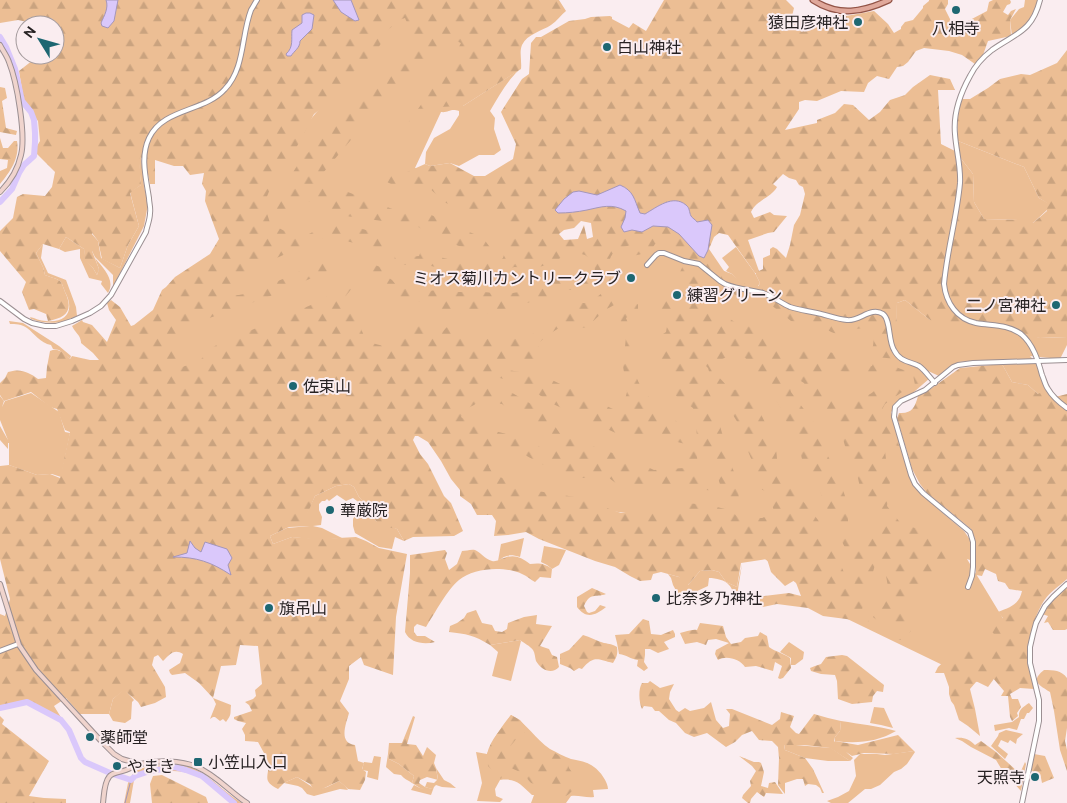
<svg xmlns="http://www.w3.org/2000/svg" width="1067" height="803" font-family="Ubuntu,'Noto Sans JP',sans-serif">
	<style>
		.grass { fill: #ecbe94 }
		.forest { fill: url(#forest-firs); fill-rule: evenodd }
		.water { fill: #dac8fb; stroke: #a496ba }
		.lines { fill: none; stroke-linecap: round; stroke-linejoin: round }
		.stream { stroke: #a496ba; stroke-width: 1 }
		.river { stroke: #dac8fb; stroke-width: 6 }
		.tertiary-casing { stroke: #9b8f92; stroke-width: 6 }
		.secondary-casing { stroke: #9b8f92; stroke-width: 6 }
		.primary-casing { stroke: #925346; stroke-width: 7 }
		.tertiary { stroke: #fff; stroke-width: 4 }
		.secondary { stroke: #f0d4cd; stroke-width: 4 }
		.primary { stroke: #e0a89b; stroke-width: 4.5 }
		.poi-dot { fill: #1d6772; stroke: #faedf0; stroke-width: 2 }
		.labels { text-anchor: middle; stroke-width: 4; stroke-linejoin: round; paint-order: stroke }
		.poi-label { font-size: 16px; fill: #272223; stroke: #faedf0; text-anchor: start }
	</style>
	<defs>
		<pattern id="forest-firs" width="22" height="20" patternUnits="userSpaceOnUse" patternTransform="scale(1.25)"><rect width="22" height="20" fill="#ecbe94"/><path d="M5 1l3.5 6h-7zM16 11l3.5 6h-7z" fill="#caa37f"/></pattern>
	</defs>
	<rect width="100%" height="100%" fill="#faedf0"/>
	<g class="grass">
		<path d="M 1025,0 L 1038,0 C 1032,17 1027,26 1012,36 L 1010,20 L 1019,9 L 1024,7 Z"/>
		<path d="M 404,7 L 467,39 L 463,106 L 519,70 C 507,81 499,96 490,111 L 495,118 L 494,129 L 501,150 L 494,155 L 479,155 L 459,166 L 450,163 L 430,166 L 425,164 L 426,152 L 434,138 L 450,129 L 459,115 L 459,111 C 450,108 449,113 441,112 L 415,168 L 512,204 L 525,256 L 661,232 L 737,279 L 732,274 L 726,271 L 729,267 L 722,258 L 736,247 L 755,273 L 760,283 L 758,286 L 896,324 L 897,303 L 905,300 L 930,320 L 965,319 L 995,325 L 1040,338 L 1067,337 L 1067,345 L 1060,359 L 1030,356 L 1040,367 L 1046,387 L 1055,397 L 1038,394 L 1028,385 L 1012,382 L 1002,364 L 974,361 L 958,362 L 939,376 L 926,370 L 930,378 L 891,412 L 904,458 L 914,485 L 937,508 L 964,531 L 971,541 L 970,560 L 967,559 L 1019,645 L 988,687 L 835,613 L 722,526 L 500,496 L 449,404 L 171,384 L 171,323 L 266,173 Z"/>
		<path d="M 958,141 L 1024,167 L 1039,198 L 1048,203 L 1047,210 L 1033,223 L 1019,220 L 984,219 L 974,202 L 973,174 L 959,156 Z"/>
		<path d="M 138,153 L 142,153 L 141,158 L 144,186 L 148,204 L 144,226 L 113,287 L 113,275 L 95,257 L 92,251 L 91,233 L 98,241 L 101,258 L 120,268 L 128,245 L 139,226 L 130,192 L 141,185 Z"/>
		<path d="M 66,237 L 84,249 L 86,261 L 93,268 L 97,275 L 99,269 L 95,258 C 103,268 116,280 108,293 L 101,284 L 102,281 L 89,278 L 80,258 L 80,249 L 65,252 L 59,249 Z"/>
		<path d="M 43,244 L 41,258 L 48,273 L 66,280 L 76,307 L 77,316 C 60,324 50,325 31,319 L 30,317 C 35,318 40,321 46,321 C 67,323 75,310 65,292 C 64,289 62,283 60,281 C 56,278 49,277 45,275 L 43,267 L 36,253 Z"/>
		<path d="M 9,321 L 23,323 L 59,346 L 71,356 L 70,359 L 59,350 L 53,349 L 51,345 C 40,343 35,334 27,328 C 22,324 15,324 10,324 Z"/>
		<path d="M 31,393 L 59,412 L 65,432 L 70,433 L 61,477 L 52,474 L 37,475 L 9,465 L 9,443 L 8,443 L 8,449 L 0,440 L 0,426 L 8,440 L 0,420 L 0,396 L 4,401 L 2,407 L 5,401 Z"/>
		<path d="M 349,484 L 354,487 L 359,497 L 368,507 L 376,521 L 397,529 L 404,541 L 395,537 L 392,549 L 379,547 L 355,533 L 353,526 L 353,519 L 361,506 L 361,504 L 353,498 L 346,501 L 337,495 L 329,501 L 327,499 L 325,501 L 322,501 L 319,504 L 319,510 L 322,517 L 321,525 L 313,526 L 322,528 L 342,538 L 320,540 L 292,537 L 273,544 L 270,536 L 287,528 L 310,526 L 305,517 L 315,496 L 336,486 Z"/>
		<path d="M 524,538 L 520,557 C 510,554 505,555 498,561 L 501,544 Z"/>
		<path d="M 544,546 L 566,550 L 559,565 L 552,569 L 547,565 L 541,562 Z"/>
		<path d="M 742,564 L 737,596 C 732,593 733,589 729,585 C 725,580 716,578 709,578 L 708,586 L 695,592 L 682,592 L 679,596 L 673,585 L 671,578 L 668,574 L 679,577 L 688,585 L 700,571 L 712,570 L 719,572 L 726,582 L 737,587 Z"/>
		<path d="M 520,640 L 521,641 L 511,681 L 492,676 L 498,652 L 490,645 Z"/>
		<path d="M 789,642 L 804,652 L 803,659 L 795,665 L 791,665 L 791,658 L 780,652 Z"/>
		<path d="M 124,689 L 134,700 L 132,702 L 131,719 L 125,723 L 113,721 L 109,714 L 113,699 Z"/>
		<path d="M 213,698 L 231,705 C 230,714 232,714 226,722 L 223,719 L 220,721 L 215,717 L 213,717 L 210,719 L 216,704 Z"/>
		<path d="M 1029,703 L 1033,708 L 1029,713 L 1027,713 L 1024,719 L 1021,719 L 1017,730 L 1009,728 L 995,731 L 994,725 L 1012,722 L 1019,717 C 1018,710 1023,707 1029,703 Z"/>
		<path d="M 874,707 L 884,708 L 893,728 L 881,725 L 870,723 Z"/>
		<path d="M 511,715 C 527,723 535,739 550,749 C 556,752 565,757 571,759 C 580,761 586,761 594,767 C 600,771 608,782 608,789 L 593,790 L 594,797 C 586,798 579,795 571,796 L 566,803 L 531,803 L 534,795 L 532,795 C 520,784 517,778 500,780 L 495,789 L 496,796 L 503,799 L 500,802 L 477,801 L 482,783 L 476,752 L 487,754 C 493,739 501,727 511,715 Z"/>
		<path d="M 841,721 C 860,724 878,726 896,731 C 877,742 857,744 835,741 L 835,737 L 840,731 Z"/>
		<path d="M 1006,730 L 1023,734 L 1017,739 L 1016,744 L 1010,740 L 1008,743 L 1001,740 L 998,746 L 1008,754 L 1005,759 L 991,746 L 998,736 L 999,733 Z"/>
		<path d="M 784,744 L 831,748 L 850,761 L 828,761 L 805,758 L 785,750 Z"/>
		<path d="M 914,751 L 915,752 L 907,764 L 901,769 L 894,772 L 880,785 L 871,789 L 865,789 L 848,803 L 831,803 L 827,801 L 838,797 L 849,791 L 856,776 L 854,760 L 860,754 L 877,754 L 885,755 Z"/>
		<path d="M 388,754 L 389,759 L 399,764 L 414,776 L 412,783 C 408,780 404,779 401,775 L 394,774 L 386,767 Z"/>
		<path d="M 374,756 L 381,757 L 378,780 L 367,777 L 368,771 L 362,770 L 364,762 L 372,763 Z"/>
		<path d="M 178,763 C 206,769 219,789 242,803 L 230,803 C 223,797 216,790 209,784 C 185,765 163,771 136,777 L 134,780 L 130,803 L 124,803 L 128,783 L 135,770 L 158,764 Z"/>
		<path d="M 436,768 L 444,780 L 450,783 L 456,788 L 442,787 L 436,785 L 434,787 L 431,795 L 411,790 L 414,785 L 420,788 L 432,789 L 425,787 L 427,782 L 434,783 L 438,779 Z"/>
		<path d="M 297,777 L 317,790 L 327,787 L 339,781 L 345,786 L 348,790 L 340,789 L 314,796 L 307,794 L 302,788 L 298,786 L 284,783 Z"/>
	</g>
	<g class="forest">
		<path d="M 0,0 L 559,0 L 566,11 C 561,15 557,21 551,25 C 542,31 527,34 522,45 C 519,52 522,61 521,69 L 463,106 L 438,107 L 424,116 L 406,136 L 405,127 L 423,102 L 436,76 L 453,58 L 461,43 L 449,38 L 377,109 L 323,173 L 332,186 L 395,210 L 420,210 L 483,238 L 495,254 L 459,246 L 438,238 L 411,223 L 390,222 L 331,214 L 303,198 L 282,220 L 274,203 L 300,161 L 355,104 L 390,74 L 410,59 L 420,44 L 413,37 L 405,18 L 399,20 L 387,31 L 382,42 L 376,51 L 348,77 L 336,97 L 314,114 L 299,143 L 270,189 L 264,204 L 270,223 C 279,228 295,238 306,235 C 314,233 321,225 331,224 C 354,223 374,233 395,241 L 391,250 C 371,246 348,243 330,236 L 310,243 L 261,265 L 232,283 L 231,295 C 249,298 295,272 314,265 C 326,261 340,261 353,259 L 348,264 L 339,266 L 273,295 L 176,330 L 178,347 L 175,356 L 182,367 L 200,361 L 207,351 L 223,341 L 270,323 L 320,301 L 346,284 L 358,272 L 361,275 L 360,278 L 345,297 L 356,308 L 358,322 L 365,338 L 372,343 L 387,347 L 399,338 L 402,330 L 405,326 L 416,320 L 424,328 L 443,331 L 447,327 L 459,328 C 463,333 468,336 472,342 C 485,343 482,340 492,337 C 501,334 512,337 521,340 L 548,326 L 559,312 L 572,305 L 581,303 L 590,303 L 603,292 L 599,283 L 601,283 L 615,299 L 616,304 L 605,310 L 586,328 L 564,325 L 546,336 L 537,345 L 540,348 L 538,355 L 534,361 L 525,360 L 515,362 L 512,358 L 507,363 L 508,370 L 526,373 L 554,381 L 615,410 L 622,410 L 627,392 L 623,366 L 626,337 L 620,329 L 622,302 L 625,308 L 638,304 L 638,310 L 626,318 L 632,334 L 634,337 L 631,342 L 632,354 L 630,356 L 631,358 L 635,360 L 632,363 L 633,365 L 635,366 L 633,370 L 635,370 L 636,372 L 635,373 C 642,397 661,406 677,422 C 682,428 692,441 695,448 C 697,453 697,458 698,463 L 694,465 L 686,458 L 685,444 L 655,436 L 620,435 L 553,404 L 535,392 L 530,393 L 509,380 L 495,377 L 493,384 L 507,390 L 545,412 L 561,435 L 630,459 L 654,470 L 684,468 L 704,473 L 717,484 L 717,491 L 683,488 L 649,488 L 633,491 L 621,487 L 609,478 L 580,478 L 552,469 L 534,460 L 516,450 L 493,443 L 489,467 L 493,474 L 531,490 L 575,497 L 621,513 L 670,511 L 685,503 L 709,505 L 729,510 L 725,507 L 722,490 L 713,464 L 698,442 L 693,408 L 676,396 L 668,370 L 662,363 L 657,344 L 657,338 L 666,332 L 668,321 L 658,308 L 659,301 L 664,298 L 669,302 L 679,299 L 688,288 L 676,280 L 685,262 L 677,260 L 662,244 L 655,244 L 650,252 L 633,256 L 631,245 C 607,250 606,262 612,284 L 601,280 L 590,289 L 574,290 L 560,290 L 548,297 L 527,303 L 516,309 L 505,312 L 486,314 L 463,315 L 453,309 L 440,309 L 418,301 L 394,296 L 390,293 C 385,280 377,278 365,275 L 362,269 L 364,266 L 375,265 L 383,268 L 386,273 L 386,276 L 392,280 L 398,287 L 423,292 L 436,290 L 449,292 L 483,292 L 507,294 L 525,291 L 557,278 C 575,284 579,285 596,276 L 593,261 L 585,255 L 574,252 L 564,255 L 554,263 L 535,268 L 514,267 L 506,271 L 493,270 L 477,273 L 441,268 L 421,264 L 404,265 L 394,263 L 395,256 L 403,259 L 410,257 L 419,256 L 421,251 L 429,256 L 440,257 L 459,262 L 486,263 L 498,262 L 503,258 L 511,232 L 507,221 L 499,213 L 490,212 L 480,214 L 466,210 L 446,203 L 428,187 L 411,184 L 395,186 L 379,178 L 407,172 L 425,164 L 430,166 L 450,163 L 474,176 L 485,176 L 513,159 L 516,144 L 501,112 L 522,79 L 529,74 L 531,43 L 536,37 L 541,37 L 569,21 L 585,19 L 591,17 L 610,16 L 612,17 L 612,19 L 629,28 L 633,23 L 646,31 L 664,0 L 786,0 L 794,8 L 791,20 L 820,21 L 829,20 L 837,15 L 846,16 L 874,11 L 888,24 L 894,33 L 901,29 L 901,27 L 905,22 L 913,20 L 923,8 L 923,6 L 929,1 L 929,0 L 948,0 L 948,4 L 945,9 L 951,21 L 961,27 L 968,21 L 987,11 L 989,2 L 993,0 L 1010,0 L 1011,2 L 1010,4 L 1007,5 L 1003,12 L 1008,15 L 1011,11 L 1016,9 L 1010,20 L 1011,36 L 988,41 L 983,55 L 975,64 L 962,55 L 949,51 L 924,48 L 916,51 L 908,62 L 903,66 L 897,67 L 889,79 L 877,76 L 868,83 L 864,92 L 841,91 L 817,101 L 805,100 L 799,102 L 799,109 L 785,130 L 817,123 L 817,120 L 835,113 L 844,104 L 853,105 L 869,120 L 880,112 L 890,100 L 905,95 L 913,87 L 930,75 L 950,79 L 955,90 L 938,90 L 941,144 L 955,151 L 973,174 L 974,202 L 984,219 L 1019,220 L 1026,214 L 1033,223 L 1047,211 L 1047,203 L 1039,198 L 1024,167 L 958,141 C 957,126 957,113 962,99 L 970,99 L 988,88 L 1000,79 L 1021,74 L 1030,75 L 1057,63 L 1067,50 L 1067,337 L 1040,338 L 1022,336 L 1018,333 L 1002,327 L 965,320 L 958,324 L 930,320 L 905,300 L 897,303 L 896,354 L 894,353 L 897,359 L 876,357 L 871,351 L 873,346 L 874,337 C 856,317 852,339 834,333 C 830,332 827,329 823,327 C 819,324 814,322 809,320 L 799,323 L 791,321 L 770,304 L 764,301 L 762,305 L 756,302 C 752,291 744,298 736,295 C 727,292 725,284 720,278 C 717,275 713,273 710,270 C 693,279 702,286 695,297 L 702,306 L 723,314 L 736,323 L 742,322 L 785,348 L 805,349 L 843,354 L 864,367 L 872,366 L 875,359 L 880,362 L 885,362 L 887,365 L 886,371 L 891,366 L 895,366 C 905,374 919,366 921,385 L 918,387 L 915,385 L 913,375 L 905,377 L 898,375 L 892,377 L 884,375 L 883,378 L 878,380 C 859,375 837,366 817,375 C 817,380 817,386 819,390 C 823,395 830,400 836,401 C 844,402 863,397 870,394 C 874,392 876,388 880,388 C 887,386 898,386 902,392 L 885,404 L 878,417 L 884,424 L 892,421 L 899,446 L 884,443 L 886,459 L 891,473 L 887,506 L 902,525 L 925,530 L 934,540 L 941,541 L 956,553 L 948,556 C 951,571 947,574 933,577 L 921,594 L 912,601 L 906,614 L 911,631 L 902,640 L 896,640 L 896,630 L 886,621 L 878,621 L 873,617 L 884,605 L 888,587 L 884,564 L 878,564 L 875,565 L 862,610 L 869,622 L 823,616 L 808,608 L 777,604 L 763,607 L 748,604 L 750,590 L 756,597 L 789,593 L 801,596 L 795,580 L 785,586 L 771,572 L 767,559 L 741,563 L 737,587 L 726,582 L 719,572 L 712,570 L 700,571 L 687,586 L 683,587 L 679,577 L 661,572 L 653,574 L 651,580 L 640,581 L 630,576 L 615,567 L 595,561 L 539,539 L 526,532 L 508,535 L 494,536 L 496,521 L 492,515 L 477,515 L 471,504 L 460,496 L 460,490 L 451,479 L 441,461 L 428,442 L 418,436 L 415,436 L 413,440 L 420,454 L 428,464 L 444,496 L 451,503 L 463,531 L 454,536 L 413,537 L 404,541 L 397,529 L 382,526 L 376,521 L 368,507 L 359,497 L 354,487 L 349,484 L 336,486 L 315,496 L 306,517 L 311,526 L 289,527 L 270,536 L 273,544 L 292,537 L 321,539 L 356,537 L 366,541 L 379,548 L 407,554 L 396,617 L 393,675 L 364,665 L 361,657 L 349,666 L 349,679 L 340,701 L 349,713 C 346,724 338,743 355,745 L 358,761 L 364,763 L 362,769 L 366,772 L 365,780 L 360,790 L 348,789 L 339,781 L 320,790 L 315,791 L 310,784 L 297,777 L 284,783 L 278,789 C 264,782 267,779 269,765 L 265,759 L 264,753 L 258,742 L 245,741 L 245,735 L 242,729 L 246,723 L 238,721 L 234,719 L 234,717 L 252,711 L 249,705 L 245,702 L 253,699 L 256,696 L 255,690 L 262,684 L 258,646 L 240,645 L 236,665 L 221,666 L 213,698 L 199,683 L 185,673 L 172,675 L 170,673 L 169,670 L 180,663 L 183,654 C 174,648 169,655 163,661 L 158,655 L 154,657 L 152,665 L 165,687 L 166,697 L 155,703 L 141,707 L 138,702 L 124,690 L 113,699 L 109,714 L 80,714 L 66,698 L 54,706 L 62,719 L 25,700 L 0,708 L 0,614 L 5,616 L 10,599 L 0,559 L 0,466 L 9,465 L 15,467 L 37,475 L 50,474 L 60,478 L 70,432 L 65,430 L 57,409 L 50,407 L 31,392 L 4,401 L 0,395 L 0,383 L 5,378 L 8,372 C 20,368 29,372 38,379 L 46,378 L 47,367 L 50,351 C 59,347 64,354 70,359 L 72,356 L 90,360 L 99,360 L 93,353 L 81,343 L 81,342 C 80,334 75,333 72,326 L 82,320 L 83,322 L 92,325 L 107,342 L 116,320 L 109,310 L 107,303 L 111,300 L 120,307 L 131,326 L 134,325 L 153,310 L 162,290 L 166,287 L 175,277 L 210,254 L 219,239 L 205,201 L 206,191 L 202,184 L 204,173 L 190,175 L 183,166 L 174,166 L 155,160 L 155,184 L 150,184 L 146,165 L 139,154 L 141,185 L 130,193 L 139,226 L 128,245 L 120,268 L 102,259 L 98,241 L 92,233 L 92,251 L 99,269 L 97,275 L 93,268 L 85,261 L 84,249 L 66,237 L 59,249 L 43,244 L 36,253 L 43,267 L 45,275 C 49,277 56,278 60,281 C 62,283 64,289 65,292 C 74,311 66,318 48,321 L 46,314 L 34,309 L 29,310 L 22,292 L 26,282 L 0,251 L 0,231 L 13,218 L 17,197 L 23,194 L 45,196 L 52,187 L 55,172 L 34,151 L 40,141 L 38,121 L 23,102 L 23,95 L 19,71 L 33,60 L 36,55 L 55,55 L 55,25 L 41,25 L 18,20 L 0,23 ZM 783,174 L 789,178 L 796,180 L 799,185 L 803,187 L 805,194 L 800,215 L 794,225 L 790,245 L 786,258 L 777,249 L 773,247 L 770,249 L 770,255 L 763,258 L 763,269 L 759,271 L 748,240 L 768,233 L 774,232 L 787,216 L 774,215 L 770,212 L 754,218 L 751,212 C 756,200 771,198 777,187 L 773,184 ZM 581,221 L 591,223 L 593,237 L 587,239 L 584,225 L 578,239 L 564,240 L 559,234 L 564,230 L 574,228 ZM 719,233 L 728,235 L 755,273 L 756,273 L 756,275 L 760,283 L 758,287 L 750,286 L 741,282 L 732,274 L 724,271 L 709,249 L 714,237 ZM 737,351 L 751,363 L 750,368 L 757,378 L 770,390 L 784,413 L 785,419 L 797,440 L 802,459 L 806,470 L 819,489 L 838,534 L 858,573 L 853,576 L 855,582 L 853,587 L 850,587 L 840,563 L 818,520 L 778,469 L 776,448 L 769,430 L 755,403 L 743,389 L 731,390 L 713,371 L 713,363 L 727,357 ZM 703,363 L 708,368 L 714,388 L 722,397 L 741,428 L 744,442 L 753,463 L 749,466 L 761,489 L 768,493 L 774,511 C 767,518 762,519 752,517 L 750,523 L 745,525 L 734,513 L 739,498 L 737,480 L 731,464 L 731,457 L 722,433 L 713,401 L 700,375 L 699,364 ZM 796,378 L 804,383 L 808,392 L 816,402 L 822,412 L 843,439 L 845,446 L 854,459 L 863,502 L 869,506 L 873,507 L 877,518 L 881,521 L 879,531 L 867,539 L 853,537 L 848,527 L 848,505 L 838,475 L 813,428 L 815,424 L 791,392 L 789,383 ZM 484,397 C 490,397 494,403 502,404 L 530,424 L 552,436 L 559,449 L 551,453 L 524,438 L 482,428 L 461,417 L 466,409 L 474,405 Z"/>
		<path d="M 0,87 L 5,88 L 7,98 L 2,101 L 6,128 L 17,131 L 16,135 L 0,132 Z"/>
		<path d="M 0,138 L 3,148 L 8,148 L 14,141 L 17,141 C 20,158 10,172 0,184 L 0,171 L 7,168 L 8,160 L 0,159 Z"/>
		<path d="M 1002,364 L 1012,382 L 1028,385 L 1038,394 L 1042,392 L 1055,397 L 1067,394 L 1067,579 C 1058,587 1047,594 1042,604 C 1026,633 1028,659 1034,689 L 1020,688 L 1010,694 L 1012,699 L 1018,699 L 1021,707 L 1017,713 L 1018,716 L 1012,721 L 1010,717 L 1008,696 L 1001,696 L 1004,691 L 992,677 L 989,677 L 976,682 L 970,689 L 975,709 L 980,736 L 968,726 L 959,720 L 954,705 L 951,701 L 949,694 L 949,687 L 944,673 L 935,673 L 938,667 L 954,652 L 959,650 L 965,645 L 971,641 L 975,648 L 989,654 L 1003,646 L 1003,641 L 995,635 L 991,631 L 994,625 L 999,626 L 1002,623 L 1003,618 L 998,612 C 1010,607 1019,605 1022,591 L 1009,589 L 1005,583 L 998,581 L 996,574 L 985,569 L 982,576 L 976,575 L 975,539 L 971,529 L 927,493 L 920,484 L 912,469 L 897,418 L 899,413 C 912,414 915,407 918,396 L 932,388 L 960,368 Z"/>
		<path d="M 445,550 L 447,553 L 445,559 L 449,570 L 457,564 L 462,551 C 466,551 471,549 475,550 C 480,552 485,559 492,561 C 497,562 499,559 504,558 C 514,554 521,557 530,564 C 539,563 544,563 552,569 L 551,578 L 540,577 L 535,582 C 531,580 527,576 522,574 C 506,566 474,567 459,580 C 447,590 435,613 426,627 L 417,624 L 414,627 L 414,632 L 417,636 L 425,636 L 435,642 C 424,645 410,643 405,632 L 410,573 L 410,555 Z"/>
		<path d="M 1067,586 L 1067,629 L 1065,630 L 1053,630 L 1048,622 L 1044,623 L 1048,616 L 1042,614 L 1046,606 Z"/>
		<path d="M 592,588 L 606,594 C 595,598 590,592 584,606 L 587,612 L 589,613 L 595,611 L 600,605 L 606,607 C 595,616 586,619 577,607 L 577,597 Z"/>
		<path d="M 476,610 L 482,623 L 492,625 L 495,631 L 502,632 L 507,629 L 508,623 L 524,617 L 537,615 L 536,624 L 552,626 L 540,646 L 549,649 L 552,655 L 557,657 L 559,667 C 552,675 541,670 536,661 C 535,658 535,653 533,650 C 530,646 524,643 520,640 L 490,645 C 474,635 466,634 449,632 L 450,626 L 457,623 L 464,618 L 467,613 Z"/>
		<path d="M 643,619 L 649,621 L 651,634 L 661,635 L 673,630 L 675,634 L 675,637 L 664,642 L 669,649 L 658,653 L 650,649 L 645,649 L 645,655 L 644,662 L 648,668 L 644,671 L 637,666 L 638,660 C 630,659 627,655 619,654 L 617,643 L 615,635 L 629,634 Z"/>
		<path d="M 700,623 L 723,626 L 726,637 L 731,644 L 741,642 L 745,638 L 758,636 L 760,632 L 767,636 L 769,647 C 776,652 783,653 790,658 L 791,668 L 783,678 L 780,679 L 778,678 L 782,666 L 775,662 L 773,671 L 756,666 L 745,667 C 740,659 726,655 718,660 L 715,654 L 716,650 L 729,643 L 716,639 L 708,640 L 706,645 L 697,642 L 685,644 L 680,633 C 686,632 691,629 697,630 Z"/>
		<path d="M 583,635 C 590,637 597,641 604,643 C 610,644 612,644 617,647 C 618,653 617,657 613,663 C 597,659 594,655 582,669 L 579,668 L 574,671 L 570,668 L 560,664 L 560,654 L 569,650 Z"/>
		<path d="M 842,655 L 847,656 L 884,685 L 883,692 L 877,691 L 873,696 L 872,702 L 852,704 L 838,699 L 837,681 L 835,675 L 821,674 L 811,671 L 810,668 L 815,666 L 821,664 L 826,657 Z"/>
		<path d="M 1044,670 C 1054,670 1061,670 1067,678 L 1067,728 L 1065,741 L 1067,750 L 1067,771 L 1060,750 L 1054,711 L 1050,692 C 1039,685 1030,681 1044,670 Z"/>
		<path d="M 650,681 L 660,688 L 674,684 L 670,692 L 669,699 L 676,710 L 679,712 L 685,708 L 690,711 L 704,708 L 711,702 L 716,720 L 723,728 L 729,726 L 730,714 L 726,709 L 732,709 L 772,725 L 780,719 L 781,712 L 794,716 L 790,727 L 796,733 L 799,734 L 814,714 L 828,718 L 841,721 L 840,731 L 835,737 L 834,742 L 835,741 L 858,745 L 898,735 L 914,751 L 894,754 L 864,753 L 852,756 L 846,752 L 853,758 L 850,761 L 830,748 L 804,745 L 784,745 L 785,750 L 805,758 L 813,769 L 824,793 L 822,793 L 820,788 L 816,785 L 808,784 L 805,786 L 803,779 L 797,779 L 785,783 L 785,794 L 778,785 L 779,758 L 778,747 L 772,741 L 759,740 L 752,731 L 742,735 L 735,742 L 726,747 L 707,733 L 694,737 L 685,733 L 676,723 L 669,720 L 659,711 L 655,711 L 652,707 L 644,706 L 642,709 C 639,703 638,689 642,683 L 648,683 Z"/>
		<path d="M 511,715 L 520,720 L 525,726 L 525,732 L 517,738 L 509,748 L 523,753 L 544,749 L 555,753 L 567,761 L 569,768 L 576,778 L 576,787 L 569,794 L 560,800 C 557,797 554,793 551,791 C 539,782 532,790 525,774 L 506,766 L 501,779 L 488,766 C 488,762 487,758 487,754 C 491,738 503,728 511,715 Z"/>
		<path d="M 0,716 L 4,720 L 2,724 L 49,761 L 29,796 L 44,798 L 66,799 L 66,803 L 0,803 Z"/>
		<path d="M 413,716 L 415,717 L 407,744 L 416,745 L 423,756 L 427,747 L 436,755 L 434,763 L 436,768 L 438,780 L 427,777 L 420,780 L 419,783 L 425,787 L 432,789 L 431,791 L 420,788 L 412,783 L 414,776 L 399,764 L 389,759 L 388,754 L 389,743 L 402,743 Z"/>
		<path d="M 955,738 C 964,737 969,739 975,745 L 981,741 L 996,752 L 1017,771 L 1021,771 L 1025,762 L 1026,764 L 1021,791 L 1002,770 L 996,760 L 971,747 L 962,741 Z"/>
		<path d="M 1034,754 L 1045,756 L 1054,778 L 1042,783 L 1041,778 L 1031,770 Z"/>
		<path d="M 739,756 L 754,762 L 759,762 L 761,763 L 764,772 L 761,786 L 768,788 L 769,783 L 775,782 L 783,794 L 766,793 L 764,797 L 757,792 L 751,799 L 750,803 L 748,803 L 742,798 L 743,795 L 751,786 L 750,781 L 756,771 L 752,766 Z"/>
		<path d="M 162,775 L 206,797 L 208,803 L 152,803 L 150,784 L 153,776 Z"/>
	</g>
	<g class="water">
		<path d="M 106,0 L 118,0 L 114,21 L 108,28 L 102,26 L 101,23 C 104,16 109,8 106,0 Z"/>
		<path d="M 333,0 L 351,0 L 359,20 L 355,21 L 341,12 Z"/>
		<path d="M 306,13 L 310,13 L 314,15 L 312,29 L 300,41 C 300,48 294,51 291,56 L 287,56 L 286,54 C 294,47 291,39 292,30 L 302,23 L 302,15 Z"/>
		<path d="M 620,185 C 634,191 634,199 640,213 L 645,214 C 657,207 673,194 686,205 C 690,208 689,212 691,216 C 692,218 696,220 697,222 L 708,220 L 712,225 L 708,250 L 704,258 L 699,256 L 679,234 L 668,227 L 653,226 L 642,232 L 632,230 L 624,232 L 621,227 L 625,218 L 626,211 C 612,203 601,207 587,210 C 577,212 568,213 558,213 L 555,210 L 564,199 L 573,192 L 579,191 L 597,195 Z"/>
		<path d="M 190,541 L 195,548 L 201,552 L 205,542 L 227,549 L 232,558 L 228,565 L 231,575 C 211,562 197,557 173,557 L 187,553 Z"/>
	</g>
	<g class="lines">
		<path class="stream" d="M 125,803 L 131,780"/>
		<g class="river">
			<path d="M 0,37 L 6,47 L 15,69 L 22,101 L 31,112 L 34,120 L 35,133"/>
			<path d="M 0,202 L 12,189 L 19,173 L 24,165 L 34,156 L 35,142 L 35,135"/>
			<path d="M 0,708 L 27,702 L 61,720 L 69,730 L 81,758 L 85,762 L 110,773 L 131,780 L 135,776 L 150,771 L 175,767 L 186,770 L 202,776 L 234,803"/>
		</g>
		<g class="tertiary-casing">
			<g id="tertiary">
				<path d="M 1040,0 C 1032,32 1016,33 992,50 C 983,57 975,66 970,76 C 960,94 953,113 955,134 C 956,150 961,166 960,183 C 957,217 947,250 944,284 C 946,303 957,319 976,323 C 992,326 1007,324 1021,334 C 1033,344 1038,360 1042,375 C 1044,379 1045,385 1048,389 C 1052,396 1060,403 1067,408"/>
				<path d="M 647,265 L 656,255 L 659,253 L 664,253 L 684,261 L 699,264 L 720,281 L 725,284 C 737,289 750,290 763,293 C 772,296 781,303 790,307 C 799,310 808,311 817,313 C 827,315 836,319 847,320 C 859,322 871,306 883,314 C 891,320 888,341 894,350 C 900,362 909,361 919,366 C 925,370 930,378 935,383"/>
				<path d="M 0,301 L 24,319 L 32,323 L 45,326 L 56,326 L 72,321 L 90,313 L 101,306 L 111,295 L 146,232 C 147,226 150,220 150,213 C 151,208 149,203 149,198 C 146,178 140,157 149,138 C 163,108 205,112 225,89 C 245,68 241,36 251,10 C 253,7 255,3 257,0"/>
				<path d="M 968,587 L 972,576 L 973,567 L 973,542 L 970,532 L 923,493 L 915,484 L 911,475 L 894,417 L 895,407 L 901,401 L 925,390 L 953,367 L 958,365 L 973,363 L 1067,360"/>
				<path d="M 0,651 L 18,644"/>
				<path d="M 1022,803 L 1039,721 L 1039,700 L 1030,663 L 1030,647 L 1033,634 L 1036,623 L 1045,606 L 1053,597 L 1067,584"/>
			</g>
		</g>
		<g class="secondary-casing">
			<g id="secondary">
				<path d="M 0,45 C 3,51 7,56 9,62 C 17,82 26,135 21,155 C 18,169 10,182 0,192"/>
				<path d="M 0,584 L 19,645 L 36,670 L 101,741 L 114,754 L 122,759 L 139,764"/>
				<path d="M 103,803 C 104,795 104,783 109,777 C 112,772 121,772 126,770 C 131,768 135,765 140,764 C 157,760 181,760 197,767 C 216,775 230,792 247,803"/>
			</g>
		</g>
		<g class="primary-casing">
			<path id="primary" d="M 813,0 C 839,17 863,12 889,0"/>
		</g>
		<use href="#tertiary" class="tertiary"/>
		<use href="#secondary" class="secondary"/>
		<use href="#primary" class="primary"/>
	</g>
	<g class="poi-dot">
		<circle cx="956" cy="10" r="5"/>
		<circle cx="858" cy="22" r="5"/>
		<circle cx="607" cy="47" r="5"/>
		<circle cx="631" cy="278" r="5"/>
		<circle cx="677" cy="295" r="5"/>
		<circle cx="1056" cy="305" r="5"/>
		<circle cx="293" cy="386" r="5"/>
		<circle cx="330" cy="510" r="5"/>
		<circle cx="656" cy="598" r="5"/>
		<circle cx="269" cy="608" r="5"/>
		<circle cx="90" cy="737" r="5"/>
		<rect x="193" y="757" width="10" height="10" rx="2.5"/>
		<circle cx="117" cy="766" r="5"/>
		<circle cx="1035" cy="777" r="5"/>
	</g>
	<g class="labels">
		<g class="poi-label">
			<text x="848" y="28" text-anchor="end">猿田彦神社</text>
			<text x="956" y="34" text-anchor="middle">八相寺</text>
			<text x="617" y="53">白山神社</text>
			<text x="621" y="284" text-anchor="end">ミオス菊川カントリークラブ</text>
			<text x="687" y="301">練習グリーン</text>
			<text x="1046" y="311" text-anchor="end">二ノ宮神社</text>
			<text x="303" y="392">佐束山</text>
			<text x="340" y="516">華厳院</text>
			<text x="666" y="604">比奈多乃神社</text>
			<text x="279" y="614">旗吊山</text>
			<text x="100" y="743">薬師堂</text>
			<text x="208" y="768">小笠山入口</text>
			<text x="127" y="772">やまき</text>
			<text x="1025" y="783" text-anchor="end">天照寺</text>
		</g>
	</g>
	<g transform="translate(40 40) rotate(307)"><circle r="24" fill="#faedf0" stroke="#a69c9e"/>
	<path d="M0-4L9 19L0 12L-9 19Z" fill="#1d6772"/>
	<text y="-8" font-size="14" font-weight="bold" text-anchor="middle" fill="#272223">N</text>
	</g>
</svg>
